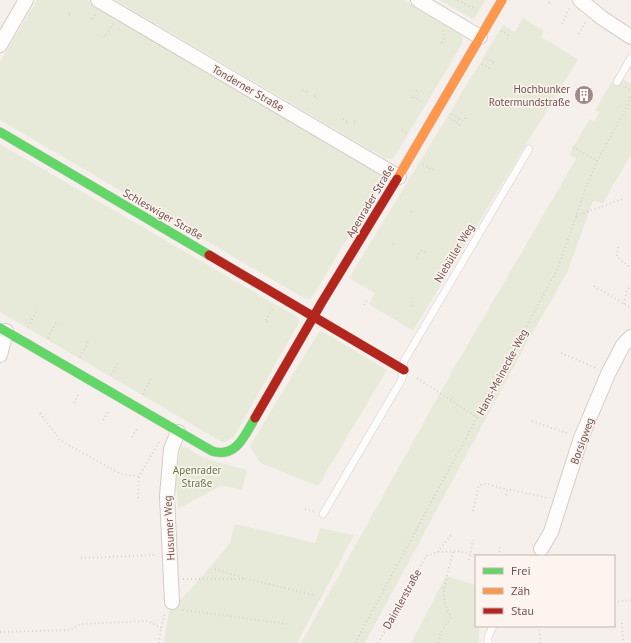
<svg xmlns="http://www.w3.org/2000/svg" width="631" height="643" font-family="'PT Sans',sans-serif">
	<style>
		.green { fill: #e8ead9 }
		.lines { fill: none; stroke-linecap: round; stroke-linejoin: round }
		.lane-casing { stroke: #d5ccca; stroke-width: 8 }
		.street-casing { stroke: #d5ccca; stroke-width: 16 }
		.fast-casing { stroke: #d5cbca; stroke-width: 10 }
		.slow-casing { stroke: #d5cbca; stroke-width: 10 }
		.jam-casing { stroke: #d5cbca; stroke-width: 10 }
		.path { stroke: #d9d0d0; stroke-width: 2; stroke-dasharray: 1 3; stroke-linecap: butt }
		.lane { stroke: #fefdfc; stroke-width: 7 }
		.street { stroke: #fefdfc; stroke-width: 14 }
		.fast { stroke: #63d668; stroke-width: 9 }
		.slow { stroke: #ff974d; stroke-width: 9 }
		.jam { stroke: #b3261e; stroke-width: 9 }
		.labels { text-anchor: middle; stroke-width: 3; stroke-linejoin: round; paint-order: stroke }
		.street-label { font-size: 11px; fill: #715250; stroke: #fdf4ef }
		.poi-label { font-size: 11px; fill: #715250; stroke: #fdf4ef; text-anchor: end }
		.park-label { font-size: 11px; fill: #627649; stroke: #fdf4ef }
	</style>
	<rect width="100%" height="100%" fill="#f6f0ed"/>
	<g class="green">
		<path d="M 37,0 L 87,0 L 375,169 L 381,174 L 381,182 L 313,296 L 309,299 L 304,298 L 0,120 L 0,62 Z"/>
		<path d="M 115,0 L 404,0 L 460,33 L 463,39 L 462,44 L 395,156 L 392,159 L 386,159 Z"/>
		<path d="M 440,0 L 486,0 L 476,16 L 472,19 Z"/>
		<path d="M 523,18 L 544,31 L 541,37 L 578,59 L 413,331 L 369,304 L 375,293 L 349,278 L 503,25 L 515,32 Z"/>
		<path d="M 616,75 L 631,84 L 631,155 L 603,203 L 593,201 L 567,273 L 526,344 L 365,643 L 301,643 L 450,375 L 576,159 L 569,154 L 590,119 L 594,121 L 599,113 L 595,110 Z"/>
		<path d="M 0,144 L 299,318 L 299,323 L 233,438 L 226,442 L 222,442 L 0,312 Z"/>
		<path d="M 320,330 L 387,370 L 318,486 L 260,463 L 250,446 Z"/>
		<path d="M 181,447 L 185,447 L 187,448 L 204,458 L 247,470 L 242,490 L 222,485 L 178,509 L 176,478 L 180,450 Z"/>
		<path d="M 235,524 L 315,543 L 320,528 L 354,535 L 297,643 L 164,643 L 169,611 L 171,610 L 199,580 L 230,543 Z"/>
		<path d="M 446,576 L 476,585 L 476,626 L 479,626 L 479,643 L 411,643 Z"/>
	</g>
	<g class="lines">
		<g class="lane-casing">
			<g id="lane">
				<path d="M 617,82 L 631,58"/>
				<path d="M 323,514 L 402,379 L 404,361 L 529,149"/>
				<path d="M 488,643 L 488,637 L 493,626"/>
			</g>
		</g>
		<g class="street-casing">
			<g id="street">
				<path d="M 98,0 L 399,177"/>
				<path d="M 418,0 L 480,37"/>
				<path d="M 580,0 L 602,18 L 631,37"/>
				<path d="M 0,45 L 26,0"/>
				<path d="M 0,355 L 6,331"/>
				<path d="M 541,549 L 551,532 L 581,438 L 608,374 L 623,345 L 631,337"/>
				<path d="M 172,602 L 167,496 L 171,449 L 178,432"/>
			</g>
		</g>
		<g class="fast-casing">
			<g id="fast">
				<path d="M 0,132 L 209,255"/>
				<path d="M 0,328 L 212,451 C 236,459 245,435 255,418"/>
			</g>
		</g>
		<g class="slow-casing">
			<path id="slow" d="M 397,179 L 502,0"/>
		</g>
		<g class="jam-casing">
			<g id="jam">
				<path d="M 209,255 L 404,370"/>
				<path d="M 255,418 L 322,302 L 397,179"/>
			</g>
		</g>
		<g class="path">
			<path d="M 458,0 L 478,11"/>
			<path d="M 549,3 L 551,0"/>
			<path d="M 69,14 L 72,16"/>
			<path d="M 92,19 L 96,13"/>
			<path d="M 562,24 L 570,7"/>
			<path d="M 501,31 L 508,35 L 508,37"/>
			<path d="M 579,34 L 586,21"/>
			<path d="M 104,36 L 105,37 L 113,23"/>
			<path d="M 442,43 L 444,38 L 443,30"/>
			<path d="M 486,58 L 493,62 L 494,60"/>
			<path d="M 482,64 L 489,68 L 488,70"/>
			<path d="M 625,87 L 631,90"/>
			<path d="M 302,90 L 307,92"/>
			<path d="M 416,91 L 417,89"/>
			<path d="M 314,96 L 318,98"/>
			<path d="M 411,98 L 412,96 L 424,103"/>
			<path d="M 452,114 L 463,121 L 465,118"/>
			<path d="M 450,118 L 460,124 L 459,126"/>
			<path d="M 343,119 L 347,122"/>
			<path d="M 354,122 L 357,123"/>
			<path d="M 402,130 L 408,134"/>
			<path d="M 573,147 L 597,161"/>
			<path d="M 423,164 L 433,170 L 434,168"/>
			<path d="M 411,212 L 412,209"/>
			<path d="M 576,216 L 623,199"/>
			<path d="M 393,244 L 394,242"/>
			<path d="M 618,247 L 617,257 L 631,268"/>
			<path d="M 417,258 L 422,250 L 426,253"/>
			<path d="M 594,286 L 631,308"/>
			<path d="M 624,304 L 627,290 L 631,286"/>
			<path d="M 364,305 L 367,300"/>
			<path d="M 411,306 L 413,302"/>
			<path d="M 268,322 L 265,321 L 273,309"/>
			<path d="M 28,327 L 36,312"/>
			<path d="M 48,338 L 56,323"/>
			<path d="M 561,353 L 598,369"/>
			<path d="M 80,357 L 88,342"/>
			<path d="M 111,375 L 119,361"/>
			<path d="M 417,378 L 478,418"/>
			<path d="M 143,394 L 151,379"/>
			<path d="M 74,403 L 78,395"/>
			<path d="M 40,413 L 61,441 L 121,474 L 139,476 L 159,442"/>
			<path d="M 103,420 L 108,412"/>
			<path d="M 532,421 L 569,434"/>
			<path d="M 132,437 L 137,429"/>
			<path d="M 506,495 L 507,490 L 511,490 L 548,498"/>
			<path d="M 138,498 L 139,476"/>
			<path d="M 305,509 L 314,511"/>
			<path d="M 473,511 L 479,485 L 488,484 L 507,490"/>
			<path d="M 438,552 L 451,535"/>
			<path d="M 499,556 L 500,547"/>
			<path d="M 81,558 L 157,555"/>
			<path d="M 469,560 L 473,540"/>
			<path d="M 215,569 L 248,579 L 314,595"/>
			<path d="M 183,579 L 245,579"/>
			<path d="M 614,602 L 631,600"/>
			<path d="M 183,610 L 289,624"/>
			<path d="M 622,623 L 623,643"/>
			<path d="M 539,626 L 541,643"/>
			<path d="M 0,632 L 70,630 L 80,624 L 148,621 L 161,628"/>
			<path d="M 159,643 L 161,628 L 165,612"/>
			<path d="M 355,643 L 558,268 L 586,188 L 597,161 L 627,107 L 631,94"/>
			<path d="M 378,643 L 426,556 L 438,552 L 459,551 L 481,556"/>
			<path d="M 439,643 L 440,633 L 451,617 C 449,613 446,608 445,603 C 441,588 450,567 453,552"/>
		</g>
		<use href="#lane" class="lane"/>
		<use href="#street" class="street"/>
		<use href="#fast" class="fast"/>
		<use href="#slow" class="slow"/>
		<use href="#jam" class="jam"/>
	</g>
	<defs>
		<g id="building-disc" transform="scale(1)"><circle r="9.5" fill="#a08987" stroke="#fdf4ef"/><path d="M-4-6H4V6H1V3H-1V6H-4ZM-2.5-4.3h1.7v1.8h-1.7ZM.8-4.3h1.7v1.8H.8ZM-2.5-1h1.7V.8h-1.7ZM.8-1h1.7V.8H.8Z" fill="#fff"/></g>
	</defs>
	<g fill-rule="evenodd">
		<use href="#building-disc" x="584" y="95"/>
	</g>
	<g class="labels">
		<g class="street-label">
			<text transform="translate(248 88) rotate(30)" y="4">Tonderner Straße</text>
			<text transform="translate(370 201) rotate(-59)" y="4">Apenrader Straße</text>
			<text transform="translate(163 214) rotate(30)" y="4">Schleswiger Straße</text>
			<text transform="translate(454 253) rotate(-59)" y="4">Niebüller Weg</text>
			<text transform="translate(502 372) rotate(-62)" y="4">Hans-Meinecke-Weg</text>
			<text transform="translate(582 441) rotate(-70)" y="4">Borsigweg</text>
			<text transform="translate(169 528) rotate(-93)" y="4">Husumer Weg</text>
			<text transform="translate(402 599) rotate(-61)" y="4">Daimlerstraße</text>
		</g>
		<g class="poi-label">
			<text x="570" y="93">Hochbunker<tspan x="570" dy="13">Rotermundstraße</tspan></text>
		</g>
		<g class="park-label">
			<text x="197" y="474">Apenrader<tspan x="197" dy="13">Straße</tspan></text>
		</g>
	</g>
	<rect x="475" y="555" width="140" height="72" fill="#fdf4ef" stroke="#c5b3af"/>
	<rect x="483" y="568" width="20" height="6" fill="#63d668" stroke="#c5b3af"/>
	<text x="511" y="575" font-size="12" fill="#715250">Frei</text>
	<rect x="483" y="588" width="20" height="6" fill="#ff974d" stroke="#c5b3af"/>
	<text x="511" y="595" font-size="12" fill="#715250">Zäh</text>
	<rect x="483" y="608" width="20" height="6" fill="#b3261e" stroke="#c5b3af"/>
	<text x="511" y="615" font-size="12" fill="#715250">Stau</text>
</svg>
